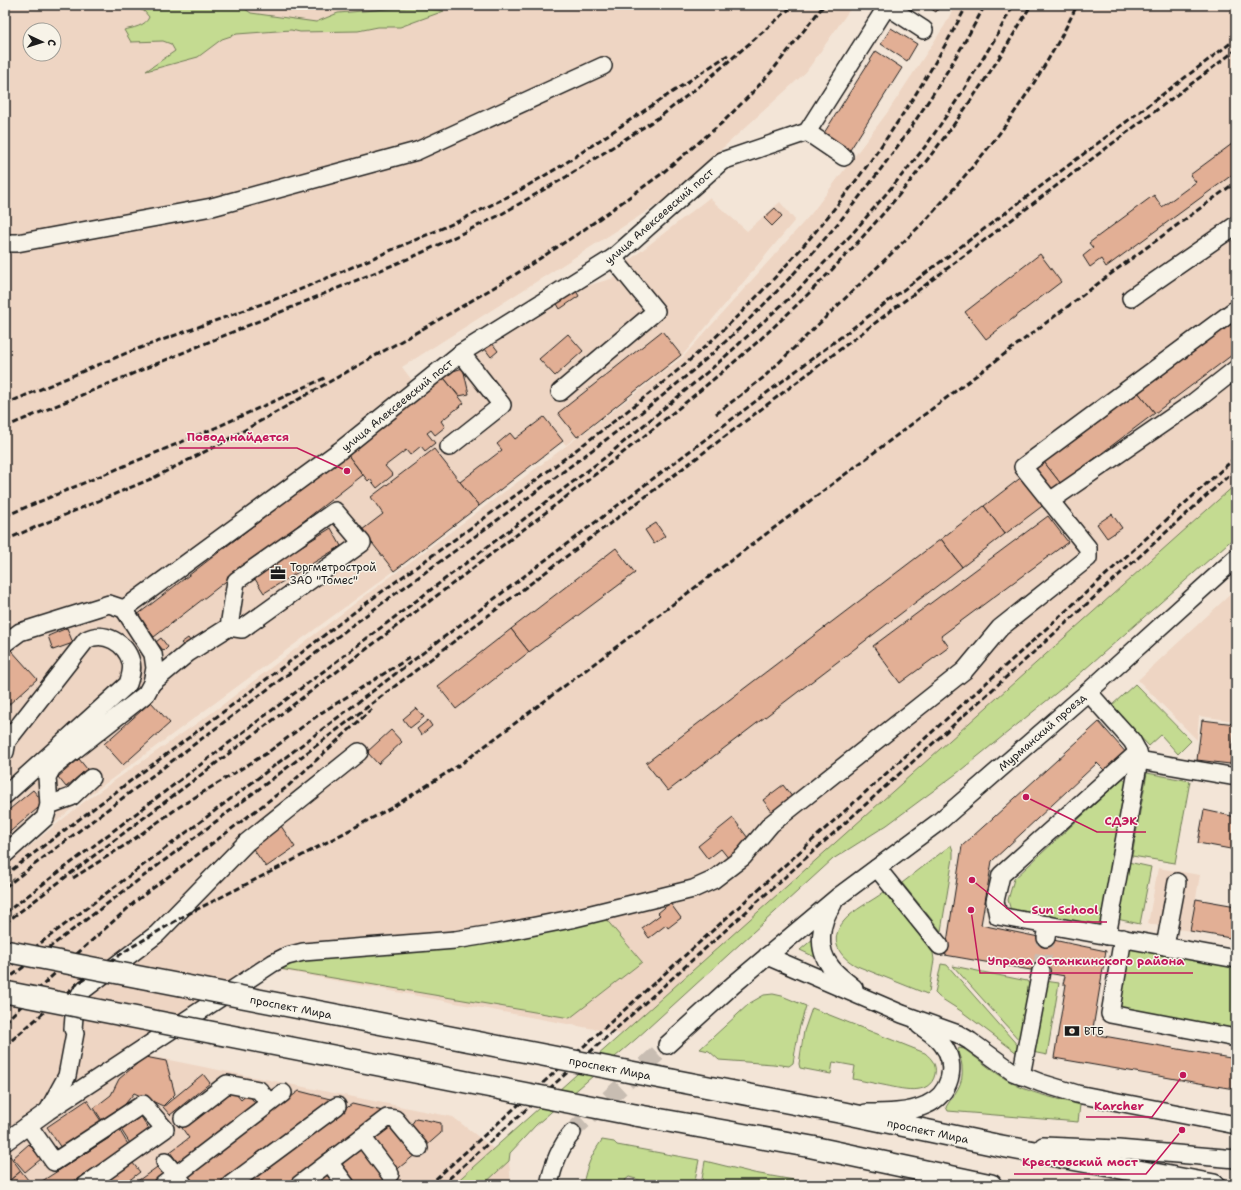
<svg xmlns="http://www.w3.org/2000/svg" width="1241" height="1190" font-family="'Shantell Sans',sans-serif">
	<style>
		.built { fill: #eed5c3; fill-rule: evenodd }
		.green { fill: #c4db91; stroke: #707c56 }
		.building { fill: #e2af95; stroke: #1c1c1c }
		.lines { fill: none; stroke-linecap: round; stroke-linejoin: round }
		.minor-tunnel { stroke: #c8bdb2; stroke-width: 17; stroke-dasharray: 17 8; stroke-linecap: butt }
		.minor-casing { stroke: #1c1c1c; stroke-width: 20 }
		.major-casing { stroke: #1c1c1c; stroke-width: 24 }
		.minor { stroke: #f7f3e8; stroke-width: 17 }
		.major { stroke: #f7f3e8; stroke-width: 21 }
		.rail { stroke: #1c1c1c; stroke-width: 3; stroke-dasharray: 6 3; stroke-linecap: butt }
		.major-bridge-casing { stroke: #1c1c1c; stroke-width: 24; stroke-linecap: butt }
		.major-bridge { stroke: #f7f3e8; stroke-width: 21 }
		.labels { text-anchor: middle; stroke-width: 3; stroke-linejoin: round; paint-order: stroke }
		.street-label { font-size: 11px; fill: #1c1c1c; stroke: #f7f3e8 }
		.poi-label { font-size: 11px; fill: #1c1c1c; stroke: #f7f3e8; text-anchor: start }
		.leader { fill: none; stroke: #c2185b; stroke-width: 1.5 }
		.callout-dot { fill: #c2185b; stroke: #f7f3e8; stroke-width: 1.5 }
		.callout-label { font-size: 12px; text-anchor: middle; font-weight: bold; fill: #c2185b; stroke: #f7f3e8; stroke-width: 3; stroke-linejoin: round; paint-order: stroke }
	</style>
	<rect width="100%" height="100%" fill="#f3e5d7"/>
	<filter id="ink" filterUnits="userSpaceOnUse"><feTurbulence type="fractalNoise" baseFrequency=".025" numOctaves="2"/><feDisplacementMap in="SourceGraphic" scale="8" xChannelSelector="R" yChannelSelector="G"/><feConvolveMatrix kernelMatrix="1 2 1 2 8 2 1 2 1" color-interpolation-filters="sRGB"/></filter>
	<g filter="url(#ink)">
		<g class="built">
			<path d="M 5,5 L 853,5 L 806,72 L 668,198 L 402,367 L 423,395 L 453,371 L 463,368 L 483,347 L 587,282 L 590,285 L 617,277 L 630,266 L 627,262 L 709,198 L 747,231 L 780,202 L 795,220 L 682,356 L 566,445 L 562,441 L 394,571 L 75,806 L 5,864 ZM 30,30 L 54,30 L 54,54 L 30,54 Z"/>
			<path d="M 955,5 L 1236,5 L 1236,500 L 833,859 L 636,1039 L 621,1034 L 274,969 L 144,1055 L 453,1117 L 509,1161 L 511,1185 L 5,1185 L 5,866 L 84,802 L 213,712 L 370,592 L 597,423 L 683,357 L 811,214 L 887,113 L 945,25 Z"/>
			<path d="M 1236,589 L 1236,721 L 1199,716 L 1197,740 L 1138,680 Z"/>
			<path d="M 1158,868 L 1200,875 L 1190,931 L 1148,924 Z"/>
		</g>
		<g class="green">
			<path d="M 129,5 L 245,5 L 245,9 L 251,13 L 316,22 L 338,13 L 412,7 L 444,11 L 400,27 L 378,27 L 358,31 L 300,32 L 291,30 L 237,34 L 222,39 L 198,57 L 146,71 L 175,51 L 171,44 L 163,41 L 131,42 L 124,30 C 132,28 146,26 149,17 L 144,11 Z"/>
			<path d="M 1236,484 L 1236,536 L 1076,677 L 956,774 L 887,825 L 833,859 L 636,1039 L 536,1125 L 510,1153 L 509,1161 L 483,1185 L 453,1185 Z"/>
			<path d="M 1135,684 L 1191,741 L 1178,754 L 1161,735 L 1149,746 L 1111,706 Z"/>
			<path d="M 1147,773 L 1190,781 L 1175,863 L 1132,856 Z"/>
			<path d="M 1123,778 L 1127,783 L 1102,927 L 1011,911 L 1008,900 L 1014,879 Z"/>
			<path d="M 951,845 L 953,851 L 953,858 L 941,931 L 902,883 Z"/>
			<path d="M 1128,862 L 1151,867 L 1140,924 L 1117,919 Z"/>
			<path d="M 884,892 L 890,898 L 933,953 L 934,960 L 929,992 L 927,994 L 857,966 C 839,957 828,940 844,921 C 853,910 872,901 884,892 Z"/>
			<path d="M 605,918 L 642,962 L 570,1018 L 280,969 L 293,962 L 309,959 Z"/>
			<path d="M 814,938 L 814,948 L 817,958 L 800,950 Z"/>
			<path d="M 1129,947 L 1236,968 L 1236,1029 L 1119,1008 Z"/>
			<path d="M 941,964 L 947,965 L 1019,1047 L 1017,1053 L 961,1011 L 939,997 L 935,993 Z"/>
			<path d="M 953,966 L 1027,981 L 1030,985 L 1020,1041 Z"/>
			<path d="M 1045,981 L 1059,983 L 1047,1055 L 1032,1052 Z"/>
			<path d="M 773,994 L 782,996 L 806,1006 L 799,1029 L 793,1063 L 789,1066 L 773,1064 L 719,1060 L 709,1051 L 700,1049 L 750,1003 L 764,995 Z"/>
			<path d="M 812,1008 L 925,1053 C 932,1059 937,1065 935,1074 C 930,1098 899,1088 883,1085 C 873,1083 863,1081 853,1079 L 855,1066 L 833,1062 L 831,1074 L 800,1068 L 799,1064 L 804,1031 Z"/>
			<path d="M 959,1048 L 964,1049 C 981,1061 998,1076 1018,1086 C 1037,1095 1059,1099 1080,1105 L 1078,1122 L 948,1111 L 946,1107 C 955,1092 964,1086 962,1066 C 962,1060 958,1055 958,1050 Z"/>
			<path d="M 602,1140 L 614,1142 L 617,1145 L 699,1160 L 694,1185 L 657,1185 L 629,1177 L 619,1185 L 583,1185 C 586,1167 592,1154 602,1140 Z"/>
			<path d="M 705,1161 L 754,1173 L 794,1180 L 793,1185 L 701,1185 Z"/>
		</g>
		<g class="building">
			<path d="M 925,5 L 940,5 L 936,12 Z"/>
			<path d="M 891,28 L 917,44 L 907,61 L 881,44 Z"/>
			<path d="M 876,51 L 902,68 L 850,150 L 824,133 Z"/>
			<path d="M 1236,141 L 1236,172 L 1106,267 L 1101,259 L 1090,267 L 1083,256 L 1093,248 L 1089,243 L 1154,195 L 1162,207 L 1196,182 L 1190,175 Z"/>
			<path d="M 775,208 L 782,216 L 772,226 L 764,218 Z"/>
			<path d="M 1040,254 L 1061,282 L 986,339 L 965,312 Z"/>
			<path d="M 575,289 L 579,296 L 560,309 L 556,302 Z"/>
			<path d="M 1236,316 L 1236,352 L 1155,413 L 1137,391 Z"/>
			<path d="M 662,331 L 681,355 L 577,437 L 558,413 Z"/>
			<path d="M 568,334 L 583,351 L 555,376 L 539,359 Z"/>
			<path d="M 492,343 L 498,351 L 491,357 L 485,349 Z"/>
			<path d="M 463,368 L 469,394 L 459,396 L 444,378 L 453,371 Z"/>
			<path d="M 444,378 L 464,403 L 441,421 L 445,427 L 435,435 L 431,430 L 427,433 L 435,443 L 425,451 L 421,446 L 410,455 L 406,450 L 385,466 L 393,475 L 377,488 L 370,479 L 368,481 L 347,454 Z"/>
			<path d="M 1137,391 L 1155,413 L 1061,484 L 1044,462 Z"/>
			<path d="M 544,417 L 563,441 L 479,506 L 460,482 L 502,450 L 497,444 L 510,433 L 515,439 Z"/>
			<path d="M 434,449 L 479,506 L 394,571 L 362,530 L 383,514 L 371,497 Z"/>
			<path d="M 347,454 L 363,475 L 154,637 L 137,615 Z"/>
			<path d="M 1044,462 L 1061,484 L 1050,493 L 1032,470 Z"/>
			<path d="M 1023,476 L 1045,504 L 1005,534 L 984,506 Z"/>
			<path d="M 984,506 L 1005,534 L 962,567 L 941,539 Z"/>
			<path d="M 1112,514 L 1122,528 L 1107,538 L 1097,524 Z"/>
			<path d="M 1048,516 L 1068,542 L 941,636 L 949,647 L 900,683 L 873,646 Z"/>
			<path d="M 656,523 L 665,536 L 654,544 L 645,530 Z"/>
			<path d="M 331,528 L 341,546 L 264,593 L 253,576 Z"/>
			<path d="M 941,539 L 962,567 L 668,791 L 646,763 Z"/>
			<path d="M 616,548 L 635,573 L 529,652 L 511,629 Z"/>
			<path d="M 5,590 L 10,606 L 5,608 Z"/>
			<path d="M 67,628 L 73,643 L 53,650 L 48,636 Z"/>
			<path d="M 511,629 L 529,652 L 456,709 L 438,686 Z"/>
			<path d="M 161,638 L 168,647 L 164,651 L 156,642 Z"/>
			<path d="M 188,638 L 193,645 L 187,650 L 181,643 Z"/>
			<path d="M 11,650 L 37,679 L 6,707 L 5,706 L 5,656 Z"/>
			<path d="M 151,702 L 170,723 L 123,765 L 104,744 Z"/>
			<path d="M 416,708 L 424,717 L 410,728 L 403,719 Z"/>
			<path d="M 428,720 L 432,726 L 421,735 L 417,729 Z"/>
			<path d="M 1202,720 L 1235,724 L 1230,764 L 1197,760 Z"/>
			<path d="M 1099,722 L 1128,755 L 1107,773 L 1097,763 L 992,861 L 981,925 L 1106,951 L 1092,1034 L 1236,1059 L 1236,1080 L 1234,1089 L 1054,1058 L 1066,984 L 1063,984 L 1065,976 L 945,955 L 962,846 Z"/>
			<path d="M 391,730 L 402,742 L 378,764 L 367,752 Z"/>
			<path d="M 79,759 L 87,769 L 66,787 L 58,777 Z"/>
			<path d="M 783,785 L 793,798 L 773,813 L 763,800 Z"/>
			<path d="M 33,790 L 44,803 L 5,836 L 5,813 Z"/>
			<path d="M 1204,810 L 1236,817 L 1236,850 L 1198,843 Z"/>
			<path d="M 733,818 L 751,842 L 729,859 L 721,849 L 708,859 L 698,846 Z"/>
			<path d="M 281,826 L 295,847 L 266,867 L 251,846 Z"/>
			<path d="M 1196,899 L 1236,906 L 1236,939 L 1190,931 Z"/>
			<path d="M 670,903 L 681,918 L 668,928 L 666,925 L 649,938 L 642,928 L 660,915 L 658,913 Z"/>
			<path d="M 145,1057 L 166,1061 L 175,1094 L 163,1106 L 134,1093 L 118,1113 L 103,1122 L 94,1108 L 111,1095 L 119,1079 Z"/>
			<path d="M 203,1074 L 210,1083 L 170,1115 L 163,1107 Z"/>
			<path d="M 232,1089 L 241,1100 L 248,1094 L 256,1104 L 179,1164 L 170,1152 L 189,1138 L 182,1128 Z"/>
			<path d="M 299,1091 L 334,1100 L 221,1185 L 195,1185 L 187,1175 Z"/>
			<path d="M 87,1100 L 103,1124 L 63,1151 L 47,1127 Z"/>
			<path d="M 352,1104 L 387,1112 L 290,1185 L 240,1185 Z"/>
			<path d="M 140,1115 L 151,1132 L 131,1145 L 120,1128 Z"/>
			<path d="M 416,1118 L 441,1123 L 441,1133 L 425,1147 L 411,1125 Z"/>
			<path d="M 391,1123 L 416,1154 L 394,1172 L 369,1141 Z"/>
			<path d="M 120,1131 L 129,1146 L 67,1185 L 36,1185 Z"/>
			<path d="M 29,1144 L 41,1159 L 25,1172 L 13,1158 Z"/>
			<path d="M 362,1148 L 389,1181 L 385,1185 L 358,1185 L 341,1165 Z"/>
			<path d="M 10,1156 L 21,1171 L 5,1184 L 5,1159 Z"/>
			<path d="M 132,1162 L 140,1172 L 123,1185 L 102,1185 Z"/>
			<path d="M 160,1165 L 166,1174 L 151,1185 L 132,1185 Z"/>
			<path d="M 21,1171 L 32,1185 L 12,1185 L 9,1181 Z"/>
			<path d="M 328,1174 L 336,1185 L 314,1185 Z"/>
		</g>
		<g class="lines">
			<g class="minor-tunnel">
				<path d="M 1041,971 L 1046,938"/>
				<path d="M 572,1133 L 577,1127 L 667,1045"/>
			</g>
			<g class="minor-casing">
				<g id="minor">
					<path d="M 807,132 L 887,6 L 924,30"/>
					<path d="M 807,132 L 844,157"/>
					<path d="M 5,243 L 17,243 L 212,207 L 417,151 L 603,66"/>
					<path d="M 1131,298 L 1236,225"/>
					<path d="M 560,392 L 656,311 L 613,258"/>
					<path d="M 449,447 L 502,405 L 461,353"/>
					<path d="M 1050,501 L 1194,402 L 1236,369"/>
					<path d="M 124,609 L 342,449 L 461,353 L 613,258 L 722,161 L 807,132"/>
					<path d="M 5,643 L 20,632 L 109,604 L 124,609"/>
					<path d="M 152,683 L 188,653 L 229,627 L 242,629 L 362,543 L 335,511 L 236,581 L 229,627"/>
					<path d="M 1088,692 L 1132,741 L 1138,752 L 1139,760 L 1107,936"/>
					<path d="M 5,752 L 7,741 L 86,640 C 104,630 126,643 131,662 C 133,670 130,677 128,684 L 5,795"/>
					<path d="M 1139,760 L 1236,777"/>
					<path d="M 49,805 L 71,797 L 91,778"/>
					<path d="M 5,854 L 45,818 L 49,805 L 47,777 L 52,768 L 146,694 L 152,683 L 155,668 L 153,654 L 124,609"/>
					<path d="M 877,868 L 940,946"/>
					<path d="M 833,904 C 820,922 816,949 831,967 C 837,975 846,981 854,988"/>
					<path d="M 1048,925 L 998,916 L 995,901 L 1001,875 L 1138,752"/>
					<path d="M 1046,938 L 1048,925 L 1236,959"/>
					<path d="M 1123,938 L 1110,1014 L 1236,1038"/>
					<path d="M 1165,946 L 1177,882"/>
					<path d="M 767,956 L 902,1014 L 958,1034 L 970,1041 L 1013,1072 L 1041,1083 L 1077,1094 L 1236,1125"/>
					<path d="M 667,1045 L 733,985 L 839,896 L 940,821 L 1088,692 L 1236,558"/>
					<path d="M 1021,1076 L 1041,971"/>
					<path d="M 49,1109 L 67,1076 L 75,1033 L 73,1029 L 75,1004 L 82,991 L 157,934 L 247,842 L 359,752"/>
					<path d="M 866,1113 C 885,1113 909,1113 926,1105 C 950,1095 959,1065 942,1044 C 936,1036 927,1031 919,1025"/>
					<path d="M 183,1118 L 227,1084 L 259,1090 L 269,1103"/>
					<path d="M 28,1125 L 54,1162 L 143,1104 L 165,1129 L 86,1185"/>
					<path d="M 362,1137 L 390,1174"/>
					<path d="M 5,1142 L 48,1111 L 273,963 L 287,956 L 303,952 L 455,940 L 505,932 L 571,919 L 693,889 L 713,880 L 743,857 L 771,824 L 965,670 L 1000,628 L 1088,558 L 1088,548 L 1023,467 L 1236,309"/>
					<path d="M 1043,1146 L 1118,1149 L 1236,1159"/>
					<path d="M 165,1162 L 184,1185"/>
					<path d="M 329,1162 L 346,1185"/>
					<path d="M 163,1185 L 283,1093"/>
					<path d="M 230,1185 L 337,1106"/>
					<path d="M 299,1185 L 387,1118 L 395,1119 L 419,1148"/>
					<path d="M 549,1185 C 553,1165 559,1148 572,1133"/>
				</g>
			</g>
			<g class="major-casing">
				<g id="major">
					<path d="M 672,1080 L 844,1113 L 996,1145 L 1214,1185"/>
					<path d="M 635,1115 L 812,1147 L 991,1185"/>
				</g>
			</g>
			<use href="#minor" class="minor"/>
			<use href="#major" class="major"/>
			<g class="rail">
				<path d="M 5,404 L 129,352 L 292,293 L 459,221 L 515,193 L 561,166 L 728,55"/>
				<path d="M 716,414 L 763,378 L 928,218 C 953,189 979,161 1002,130 C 1030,91 1057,48 1077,5"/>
				<path d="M 5,427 L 417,255 L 498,216 L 566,177 L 661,116 L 707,80 L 794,5"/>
				<path d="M 5,516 L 215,428 L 327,377"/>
				<path d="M 5,540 L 153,478 L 220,444 L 454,311 L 513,276 L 582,231 L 660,175 L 723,122 L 750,95 L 772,71 L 824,5"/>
				<path d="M 5,875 C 92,809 181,744 268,678 C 302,653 334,627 368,602 C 426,559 486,518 544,474 C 605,428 667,383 723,330 C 822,236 904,125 967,5"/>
				<path d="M 73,878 L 127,844 L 179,807 L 267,753 L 321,713 L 409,658"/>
				<path d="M 5,887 C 94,819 183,753 272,686 C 310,658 347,629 384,602 C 446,557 508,513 568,468 C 622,428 675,388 725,342 C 829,246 918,131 985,5"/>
				<path d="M 5,913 L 607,456 L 717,364 L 797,291 L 852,234 L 908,168 L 928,143 L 963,91 L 996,37 L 1013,5"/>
				<path d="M 5,923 C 157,808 309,693 460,578 C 538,518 616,460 691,398 C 716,377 741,357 765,335 C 871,238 960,129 1031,5"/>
				<path d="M 5,970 L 589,527 L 1236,39"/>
				<path d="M 5,981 L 1236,50"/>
				<path d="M 5,1022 L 50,978 L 136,901 L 287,787 L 373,708"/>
				<path d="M 5,1046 L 77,984 L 130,948 L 184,916 L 286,864 L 391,808 L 461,764 L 1124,264 L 1236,182"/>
				<path d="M 429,1185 L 690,951 L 1236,457"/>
				<path d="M 442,1185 L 855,814 L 1236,469"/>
			</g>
			<g class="major-bridge-casing">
				<g id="major-bridge">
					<path d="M 5,951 L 672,1080"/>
					<path d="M 5,992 L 635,1115"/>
				</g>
			</g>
			<use href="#major-bridge" class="major-bridge"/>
		</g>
	</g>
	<defs>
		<g id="office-bare" transform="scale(1.2)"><path d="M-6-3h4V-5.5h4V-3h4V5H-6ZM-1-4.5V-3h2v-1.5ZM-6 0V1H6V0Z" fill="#1c1c1c" stroke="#f7f3e8" stroke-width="2.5" paint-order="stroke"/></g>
		<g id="bank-bare" transform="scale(1.2)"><path d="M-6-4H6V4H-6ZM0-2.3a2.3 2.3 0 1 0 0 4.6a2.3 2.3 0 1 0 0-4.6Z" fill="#1c1c1c" stroke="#f7f3e8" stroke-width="2.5" paint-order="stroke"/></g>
	</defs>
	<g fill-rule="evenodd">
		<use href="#office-bare" x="278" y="573"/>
		<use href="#bank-bare" x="1072" y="1031"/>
	</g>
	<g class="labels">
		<g class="street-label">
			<text transform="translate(659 216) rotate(-41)" y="4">улица Алексеевский пост</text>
			<text transform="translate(397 405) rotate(-39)" y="4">улица Алексеевский пост</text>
			<text transform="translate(1042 732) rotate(-41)" y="4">Мурманский проезд</text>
			<text transform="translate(291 1007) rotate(11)" y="4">проспект Мира</text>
			<text transform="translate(610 1068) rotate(11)" y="4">проспект Мира</text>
			<text transform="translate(928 1131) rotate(12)" y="4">проспект Мира</text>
		</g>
		<g class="poi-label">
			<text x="290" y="571">Торгметрострой<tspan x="290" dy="13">ЗАО "Томес"</tspan></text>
			<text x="1084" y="1035">ВТБ</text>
		</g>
	</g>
	<path class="leader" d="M347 471L297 448H179M1026 797L1097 832H1146M972 880L1024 922H1107M971 910L980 973H1193M1183 1075L1152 1117H1086M1182 1130L1146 1174H1014"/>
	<g class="callout-dot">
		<circle cx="347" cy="471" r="4"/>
		<circle cx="1026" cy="797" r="4"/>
		<circle cx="972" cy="880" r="4"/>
		<circle cx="971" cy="910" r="4"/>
		<circle cx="1183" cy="1075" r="4"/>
		<circle cx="1182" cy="1130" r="4"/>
	</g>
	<g class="callout-label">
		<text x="238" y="441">Повод найдется</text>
		<text x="1121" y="825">СДЭК</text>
		<text x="1065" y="914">Sun School</text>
		<text x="1086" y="965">Управа Останкинского района</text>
		<text x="1119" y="1110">Karcher</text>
		<text x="1080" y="1166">Крестовский мост</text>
	</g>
	<rect width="1241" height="1190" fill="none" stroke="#f7f3e8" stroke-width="20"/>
	<rect x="10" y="10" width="1221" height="1170" fill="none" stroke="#1c1c1c" stroke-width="1.5" filter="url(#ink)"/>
	<g transform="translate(42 42) rotate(94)"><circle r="19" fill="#f7f3e8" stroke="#9f9d96"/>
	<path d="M0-3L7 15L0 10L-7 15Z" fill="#1c1c1c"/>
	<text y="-6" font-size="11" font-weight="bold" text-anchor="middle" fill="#1c1c1c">С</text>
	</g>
</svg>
